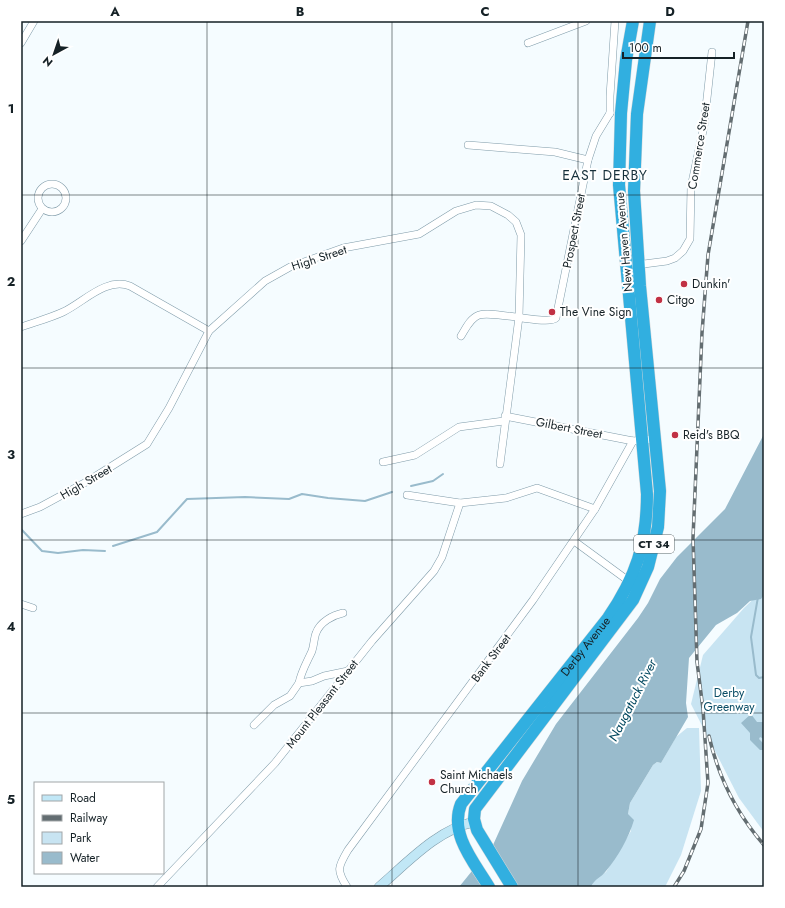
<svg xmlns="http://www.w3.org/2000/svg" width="785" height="908" font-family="Jost,sans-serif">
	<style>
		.green { fill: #c8e4f2 }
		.water { fill: #9bc }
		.pier { fill: #f5fcff }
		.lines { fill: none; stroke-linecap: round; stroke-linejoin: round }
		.stream { stroke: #9bc; stroke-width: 2 }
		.street-casing { stroke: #7f9ba9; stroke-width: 8 }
		.secondary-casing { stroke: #7f9ba9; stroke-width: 10 }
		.highway-casing { stroke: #d5d7d8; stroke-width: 13 }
		.street { stroke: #fff; stroke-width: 7 }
		.secondary { stroke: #c1e7f6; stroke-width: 9 }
		.highway { stroke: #31afe0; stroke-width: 12 }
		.rail-casing { stroke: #636d71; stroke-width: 3.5 }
		.rail { stroke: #fff; stroke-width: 2; stroke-dasharray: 6; stroke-linecap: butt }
		.grid { fill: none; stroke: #152126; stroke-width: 1; stroke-opacity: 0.55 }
		.poi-dot { fill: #c13144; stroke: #fff; stroke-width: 1.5 }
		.labels { text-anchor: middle; stroke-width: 4; stroke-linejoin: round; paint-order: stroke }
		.shield { fill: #fff; stroke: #5b6467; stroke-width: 1 }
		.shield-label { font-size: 11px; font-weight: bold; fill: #152126 }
		.street-label { font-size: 12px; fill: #152126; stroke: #fff }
		.poi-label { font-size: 12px; fill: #152126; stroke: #fff; text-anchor: start }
		.park-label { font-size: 12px; fill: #0a4d66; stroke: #fff }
		.water-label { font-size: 13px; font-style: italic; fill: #00475f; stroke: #fff }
		.quarter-label { font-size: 14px; letter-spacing: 1px; fill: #16303b; stroke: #fff }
		.neatline { fill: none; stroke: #152126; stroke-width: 1.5 }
		.grid-label { font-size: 13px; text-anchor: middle; font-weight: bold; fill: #152126 }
	</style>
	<rect width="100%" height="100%" fill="#f5fcff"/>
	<g class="green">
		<path d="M 764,589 L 764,832 L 739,798 L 691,704 L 703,655 L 744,608 Z"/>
		<path d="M 687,728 L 699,728 L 701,791 L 681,855 L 665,887 L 591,887 L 595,879 L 606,872 L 631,831 L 628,814 L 630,803 L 653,765 L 657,762 L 661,763 L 676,737 Z"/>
	</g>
	<g class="water">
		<path d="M 764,434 L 764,595 L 761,599 L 750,601 L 737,613 L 716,625 L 689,658 L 686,703 L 688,717 L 661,763 L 657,762 L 653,765 L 630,803 L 628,814 L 634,820 C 629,837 618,857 606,871 C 601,878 595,878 591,887 L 459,887 L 493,845 L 522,781 L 556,724 L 638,618 L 648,603 L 660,579 L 677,557 L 725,509 Z"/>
		<path d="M 751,714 L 757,722 L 764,722 L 764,739 L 760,737 L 759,739 L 764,744 L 764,750 L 760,750 L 750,740 L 750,733 L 741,723 Z"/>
	</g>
	<path class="pier" d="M 492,844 L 518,887 L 482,887 L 471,870 Z"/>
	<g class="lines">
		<g class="stream">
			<path d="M 411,486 L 433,481 L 443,474"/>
			<path d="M 21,529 L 42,551 L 58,553 L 83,550 L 105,551"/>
			<path d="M 113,546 L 157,532 L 187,499 L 245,497 L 289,499 L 302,494 L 328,498 L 365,501 L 392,492"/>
			<path d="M 758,597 L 751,637 L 756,675 L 759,678 L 764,677"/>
		</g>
		<g class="street-casing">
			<g id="street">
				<path d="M 21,43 L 34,21"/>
				<path d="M 528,43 L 586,21"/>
				<path d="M 610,113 L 610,96 L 615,21"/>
				<path d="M 468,145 L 555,152 L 588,160"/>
				<circle cx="52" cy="198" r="14"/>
				<path d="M 21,241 L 42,209"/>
				<path d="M 636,265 L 667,261 L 675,258 L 683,251 L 690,239 L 691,187 L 704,126 L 712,52"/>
				<path d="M 21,327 C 35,322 50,318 63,312 C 84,302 106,277 130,286 L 209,331"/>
				<path d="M 461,336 C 465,330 470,318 479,315 C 494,310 548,326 556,318 L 588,160 L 596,136 L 610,113"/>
				<path d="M 505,416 L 633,441 L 654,439"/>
				<path d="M 383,462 L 415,455 L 459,427 L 504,421"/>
				<path d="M 407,495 L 460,503 L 506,498 L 537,488 L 595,509"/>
				<path d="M 21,514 L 40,507 L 88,481 L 147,444 L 169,408 L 209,331 L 265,281 L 290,267 L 343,248 L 419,234 L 456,211 L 476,205 L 491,206 L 508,215 L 516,222 L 521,235 L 519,317 L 500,464"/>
				<path d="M 574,541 L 630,582"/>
				<path d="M 21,604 L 33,608"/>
				<path d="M 299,683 C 301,672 307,662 312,651 C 314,645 314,638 316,633 C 320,622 333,615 343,613"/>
				<path d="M 254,725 L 274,705 L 290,696 L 299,683 L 312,681 L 324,676 L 348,671"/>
				<path d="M 157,887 L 275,763 L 372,641 L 434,571 L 442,557 L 460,503"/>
				<path d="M 347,887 C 336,870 338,867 348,850 L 533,600 L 595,509 L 633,441"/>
			</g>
		</g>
		<g class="secondary-casing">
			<path id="secondary" d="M 379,887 C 407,863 438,829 474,822"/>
		</g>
		<g class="highway-casing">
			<g id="highway">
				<path id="s1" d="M 489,887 C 474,862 449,834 461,804 L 608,618 C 636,577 647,544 647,494 L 619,185 L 621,113 L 626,60 L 633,21"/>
				<path d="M 512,887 L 477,830 L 474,819 L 475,809 L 633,600 L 648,567 L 658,527 L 660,491 L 640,286 L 634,191 L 637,114 L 650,21"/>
			</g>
		</g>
		<use href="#street" class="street"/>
		<use href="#secondary" class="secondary"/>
		<use href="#highway" class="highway"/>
		<g class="rail-casing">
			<g id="rail">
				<path d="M 709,736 C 718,776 737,814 764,845"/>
				<path d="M 674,887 L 684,871 L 701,829 L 708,783 L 703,709 L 697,662 L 693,538 L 702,333 L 708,255 L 748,21"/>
			</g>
		</g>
		<use href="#rail" class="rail"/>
	</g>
	<path class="grid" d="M 207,21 L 207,887M 392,21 L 392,887M 578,21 L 578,887M 21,195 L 764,195M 21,368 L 764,368M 21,540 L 764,540M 21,713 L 764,713"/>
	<g class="poi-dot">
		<circle cx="684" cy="284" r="4"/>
		<circle cx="659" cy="300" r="4"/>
		<circle cx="552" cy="312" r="4"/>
		<circle cx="675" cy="435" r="4"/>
		<circle cx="432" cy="782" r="4"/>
	</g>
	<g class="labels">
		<rect class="shield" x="634" y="535" width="40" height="18" rx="3"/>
		<g class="shield-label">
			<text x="654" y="548">CT 34</text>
		</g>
		<g class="street-label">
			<text transform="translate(699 146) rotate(-81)" y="4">Commerce Street</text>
			<text transform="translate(574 231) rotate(-79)" y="4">Prospect Street</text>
			<text transform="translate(624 242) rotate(-95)" y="4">New Haven Avenue</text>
			<text transform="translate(319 258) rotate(-18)" y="4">High Street</text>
			<text transform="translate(569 428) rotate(11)" y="4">Gilbert Street</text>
			<text transform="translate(86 482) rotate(-30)" y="4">High Street</text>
			<text dy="4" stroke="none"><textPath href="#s1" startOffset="292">Derby Avenue</textPath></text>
			<text transform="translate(491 658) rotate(-53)" y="4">Bank Street</text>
			<text transform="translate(322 704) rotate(-52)" y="4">Mount Pleasant Street</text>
		</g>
		<g class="poi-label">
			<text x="692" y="288">Dunkin'</text>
			<text x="667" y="304">Citgo</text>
			<text x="560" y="316">The Vine Sign</text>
			<text x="683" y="439">Reid's BBQ</text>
			<text x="440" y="779">Saint Michaels<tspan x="440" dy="14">Church</tspan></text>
		</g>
		<g class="park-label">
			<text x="729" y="697">Derby<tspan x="729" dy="14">Greenway</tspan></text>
		</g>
		<g class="water-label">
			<text transform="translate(632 700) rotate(-63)" y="5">Naugatuck River</text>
		</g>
		<g class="quarter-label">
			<text x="605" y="180">EAST DERBY</text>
		</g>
	</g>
	<rect width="785" height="908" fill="none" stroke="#ffffff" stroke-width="44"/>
	<rect x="34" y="782" width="130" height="92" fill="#ffffff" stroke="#a1a6a8"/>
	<rect x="42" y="795" width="20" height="6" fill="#c1e7f6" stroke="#a1a6a8"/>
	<text x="70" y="802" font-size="12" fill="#152126">Road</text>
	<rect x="42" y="815" width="20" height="6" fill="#636d71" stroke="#a1a6a8"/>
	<text x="70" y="822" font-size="12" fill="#152126">Railway</text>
	<rect x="42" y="832" width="20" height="12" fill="#c8e4f2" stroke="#a1a6a8"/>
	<text x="70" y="842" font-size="12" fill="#152126">Park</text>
	<rect x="42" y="852" width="20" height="12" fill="#99bbcc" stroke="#a1a6a8"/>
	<text x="70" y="862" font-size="12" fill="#152126">Water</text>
	<g transform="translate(54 54) rotate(220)" stroke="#ffffff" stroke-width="3" paint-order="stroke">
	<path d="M0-3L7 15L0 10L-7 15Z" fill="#152126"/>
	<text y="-6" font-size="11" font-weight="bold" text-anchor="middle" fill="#152126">N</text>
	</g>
	<path d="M623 52v6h111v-6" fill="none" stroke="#152126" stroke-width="2"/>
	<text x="629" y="52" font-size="12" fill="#152126" stroke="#ffffff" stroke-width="3" paint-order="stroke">100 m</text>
	<rect x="22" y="22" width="741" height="864" class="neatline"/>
	<g class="grid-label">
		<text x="115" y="16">A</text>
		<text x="300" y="16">B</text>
		<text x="485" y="16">C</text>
		<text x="670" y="16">D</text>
		<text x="11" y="113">1</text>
		<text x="11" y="286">2</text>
		<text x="11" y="459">3</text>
		<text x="11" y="631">4</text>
		<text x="11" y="804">5</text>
	</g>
</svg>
